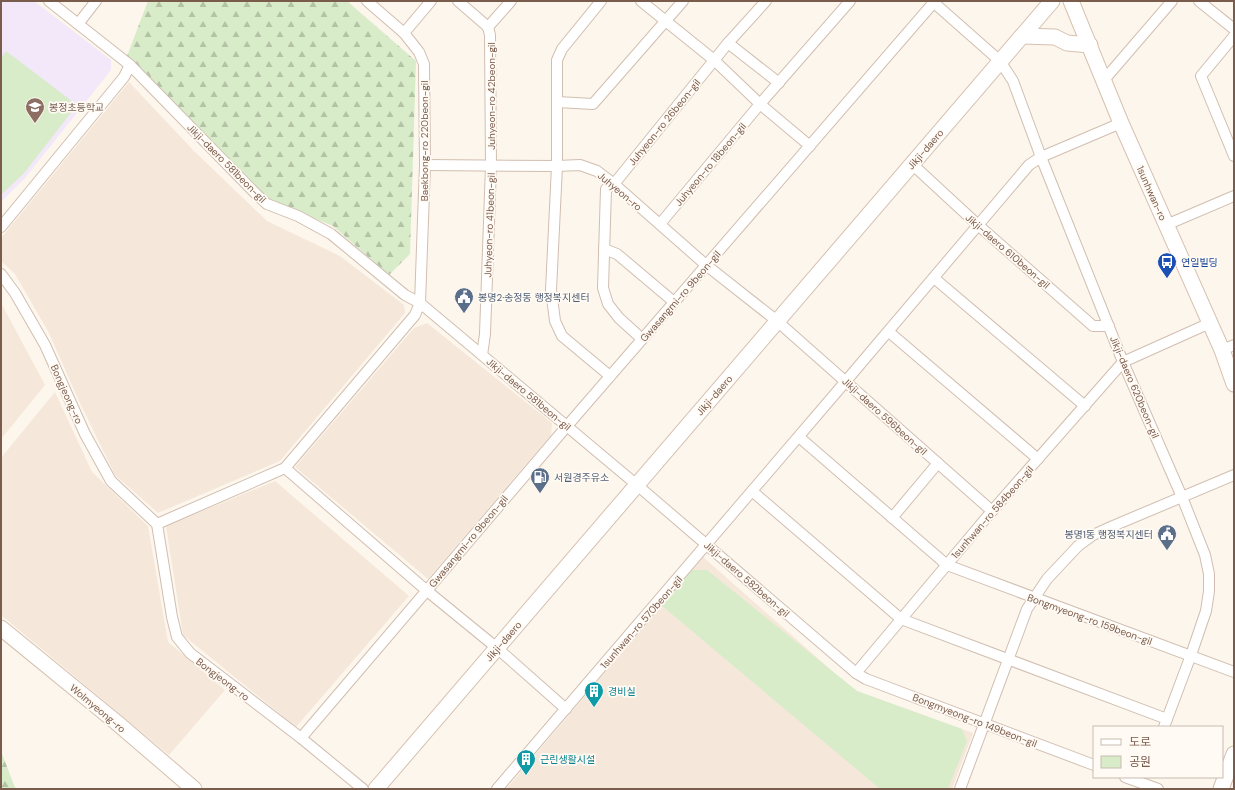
<svg xmlns="http://www.w3.org/2000/svg" width="1235" height="790" font-family="'DM Sans','Noto Sans KR',sans-serif">
	<style>
		.residential { fill: #f5e8da }
		.education { fill: #f3e8fa }
		.forest { fill: url(#forest-firs) }
		.green { fill: #d8ecc9 }
		.lines { fill: none; stroke-linecap: round; stroke-linejoin: round }
		.street-casing { stroke: #d1beb0; stroke-width: 12 }
		.secondary-casing { stroke: #d6c0b0; stroke-width: 17 }
		.street { stroke: #fff; stroke-width: 10 }
		.secondary { stroke: #fff; stroke-width: 15 }
		.labels { text-anchor: middle; stroke-width: 3.5; stroke-linejoin: round; paint-order: stroke }
		.street-label { font-size: 10px; fill: #7a5c4d; stroke: #fffaf3 }
		.education-label { font-size: 10px; fill: #785e54; stroke: #fffaf3; text-anchor: start }
		.transit-label { font-size: 10px; fill: #164399; stroke: #fffaf3; text-anchor: start }
		.service-label { font-size: 10px; fill: #4e5e75; stroke: #fffaf3; text-anchor: start }
		.culture-label { font-size: 10px; fill: #0d838f; stroke: #fffaf3; text-anchor: start }
	</style>
	<defs>
		<pattern id="forest-firs" width="22" height="20" patternUnits="userSpaceOnUse"><rect width="22" height="20" fill="#d8ecc9"/><path d="M5 1l3.5 6h-7zM16 11l3.5 6h-7z" fill="#b4c2a5"/></pattern>
	</defs>
	<rect width="100%" height="100%" fill="#fdf6ec"/>
	<g class="residential">
		<path d="M 129,82 L 194,151 L 267,221 L 340,256 L 404,305 L 405,313 L 280,461 L 158,513 L 115,475 L 78,399 L 49,333 L 15,274 L 1,261 L 1,238 Z"/>
		<path d="M 1,303 L 45,385 L 1,439 Z"/>
		<path d="M 427,323 L 552,423 L 551,435 L 428,579 L 295,467 L 414,328 Z"/>
		<path d="M 55,392 L 92,472 L 148,526 L 168,642 L 225,690 L 169,755 L 1,615 L 1,458 Z"/>
		<path d="M 275,481 L 409,596 L 296,727 L 183,635 L 166,526 Z"/>
		<path d="M 703,557 L 838,676 L 857,691 L 973,733 L 952,789 L 506,789 Z"/>
	</g>
	<path class="education" d="M 1,1 L 34,1 L 111,60 L 111,70 L 25,178 L 1,202 Z"/>
	<g class="forest">
		<path d="M 148,1 L 347,1 L 416,61 L 410,254 L 389,275 L 333,226 L 268,199 L 127,56 Z"/>
		<path d="M 1,751 L 14,785 L 16,789 L 1,789 Z"/>
	</g>
	<g class="green">
		<path d="M 6,51 L 77,105 L 25,172 L 1,195 L 1,58 Z"/>
		<path d="M 692,570 L 707,570 L 857,691 L 962,729 L 967,741 L 948,789 L 880,789 L 662,606 Z"/>
	</g>
	<g class="lines">
		<g class="street-casing">
			<g id="street">
				<path d="M 49,1 L 130,65 L 257,195 L 267,204 L 298,216 L 331,234 L 405,295 L 420,303 L 637,485 L 856,673 L 866,679 L 1094,765"/>
				<path d="M 458,1 L 488,27"/>
				<path d="M 601,1 L 562,49 L 557,60 L 557,166 L 551,290 L 555,321 L 562,336 L 610,376"/>
				<path d="M 641,1 L 714,60 L 760,104 L 810,146"/>
				<path d="M 932,1 L 1000,61 L 1013,81 L 1041,157 L 1123,362 L 1182,497 L 1205,555 L 1209,574 L 1209,591 L 1206,611 L 1191,655 L 1164,727"/>
				<path d="M 1199,1 L 1234,29"/>
				<path d="M 78,24 L 96,1"/>
				<path d="M 488,27 L 511,1"/>
				<path d="M 404,33 L 431,1"/>
				<path d="M 1234,36 L 1201,76 L 1234,156"/>
				<path d="M 728,43 L 779,83"/>
				<path d="M 1104,80 L 1172,1"/>
				<path d="M 557,102 L 593,104 L 683,1"/>
				<path d="M 912,164 L 978,225 L 1093,326 L 1109,326"/>
				<path d="M 425,165 L 557,166 L 580,165 L 597,171 L 614,184 L 706,265 L 777,321 L 992,511"/>
				<path d="M 660,224 L 760,104 L 850,1"/>
				<path d="M 1166,225 L 1234,196"/>
				<path d="M 1,227 L 124,77 L 130,65"/>
				<path d="M 604,249 L 617,254 L 674,302"/>
				<path d="M 1,274 L 15,293 L 45,345 L 85,434 L 111,481 L 157,524 L 172,617 L 177,637 L 190,653 L 301,738 L 363,789"/>
				<path d="M 934,278 L 1085,406"/>
				<path d="M 889,332 L 1038,459"/>
				<path d="M 642,339 L 619,318 L 608,304 L 603,288 L 606,189 L 614,184 L 728,43 L 766,1"/>
				<path d="M 1222,350 L 1234,345"/>
				<path d="M 482,355 L 485,334 L 491,166 L 490,35 L 488,27"/>
				<path d="M 799,437 L 947,565 L 1234,672"/>
				<path d="M 285,468 L 426,590 L 497,648 L 566,709"/>
				<path d="M 752,491 L 901,619 L 1167,719"/>
				<path d="M 892,518 L 938,463"/>
				<path d="M 157,524 L 285,468 L 415,315 L 420,303 L 425,165 L 424,64 L 419,52 L 404,33 L 367,1"/>
				<path d="M 856,673 L 992,511 L 1123,362 L 1210,323"/>
				<path d="M 301,738 L 567,426 L 935,1"/>
				<path d="M 1125,777 L 1158,789"/>
				<path d="M 497,789 L 846,381 L 1029,165 L 1041,157 L 1121,123"/>
				<path d="M 960,789 L 1027,609 L 1047,579 L 1078,546 L 1093,535 L 1113,526 L 1234,475"/>
			</g>
		</g>
		<g class="secondary-casing">
			<g id="secondary">
				<path d="M 1071,1 L 1121,123 L 1222,350 L 1234,384"/>
				<path d="M 1022,36 L 1055,37 L 1067,43 L 1090,45"/>
				<path d="M 1,628 L 116,722 L 194,789"/>
				<path d="M 376,789 L 1052,1"/>
				<path d="M 1221,789 L 1234,754"/>
			</g>
		</g>
		<use href="#street" class="street"/>
		<use href="#secondary" class="secondary"/>
	</g>
	<defs>
		<g id="school-pin" transform="scale(1)"><path d="M0 17L-7.5 6A9.5 9.5 0 1 1 7.5 6Z" fill="#8d6e63" stroke="#fffaf3"/><path d="M0-5L7-2L0 1L-7-2ZM-4 1L0 2.5L4 1V4Q0 6-4 4Z" fill="#fff"/></g>
		<g id="bus-pin" transform="scale(1)"><path d="M0 17L-7.5 6A9.5 9.5 0 1 1 7.5 6Z" fill="#1a4fb4" stroke="#fffaf3"/><path d="M-5-6H5V4H4V6H2V4H-2V6H-4V4H-5ZM-3.5-4V0h7V-4ZM-3.5 1.2v1.5H-2V1.2ZM2 1.2v1.5H3.5V1.2Z" fill="#fff"/></g>
		<g id="civic-pin" transform="scale(1)"><path d="M0 17L-7.5 6A9.5 9.5 0 1 1 7.5 6Z" fill="#5c6f8a" stroke="#fffaf3"/><path d="M-.6-6.5H3V-4.5H.6V-3L4-1V1h2V6H-6V1h2V-1L-.6-3ZM-1.2 2.5V6h2.4V2.5Z" fill="#fff"/></g>
		<g id="fuel-pin" transform="scale(1)"><path d="M0 17L-7.5 6A9.5 9.5 0 1 1 7.5 6Z" fill="#5c6f8a" stroke="#fffaf3"/><path d="M-5.5-6h7V0h2V4h1.3V-2.5L3-4.5l.8-.8L6-3V5H2.5V1h-1V6h-7ZM-4.2-4.7v3.2H.2V-4.7Z" fill="#fff"/></g>
		<g id="building-pin" transform="scale(1)"><path d="M0 17L-7.5 6A9.5 9.5 0 1 1 7.5 6Z" fill="#0f9aa8" stroke="#fffaf3"/><path d="M-4-6H4V6H1V3H-1V6H-4ZM-2.5-4.3h1.7v1.8h-1.7ZM.8-4.3h1.7v1.8H.8ZM-2.5-1h1.7V.8h-1.7ZM.8-1h1.7V.8H.8Z" fill="#fff"/></g>
	</defs>
	<g fill-rule="evenodd">
		<use href="#school-pin" x="35" y="107"/>
		<use href="#bus-pin" x="1167" y="262"/>
		<use href="#civic-pin" x="464" y="297"/>
		<use href="#fuel-pin" x="540" y="477"/>
		<use href="#civic-pin" x="1167" y="534"/>
		<use href="#building-pin" x="594" y="691"/>
		<use href="#building-pin" x="526" y="759"/>
	</g>
	<g class="labels">
		<g class="street-label">
			<text transform="translate(491 96) rotate(-90)" y="4">Juhyeon-ro 42beon-gil</text>
			<text transform="translate(664 122) rotate(-51)" y="4">Juhyeon-ro 26beon-gil</text>
			<text transform="translate(424 141) rotate(-90)" y="4">Baekbong-ro 220beon-gil</text>
			<text transform="translate(925 149) rotate(-49)" y="4">Jikji-daero</text>
			<text transform="translate(227 163) rotate(45)" y="4">Jikji-daero 581beon-gil</text>
			<text transform="translate(710 164) rotate(-50)" y="4">Juhyeon-ro 18beon-gil</text>
			<text transform="translate(620 191) rotate(40)" y="4">Juhyeon-ro</text>
			<text transform="translate(1152 193) rotate(66)" y="4">1sunhwan-ro</text>
			<text transform="translate(489 225) rotate(-88)" y="4">Juhyeon-ro 41beon-gil</text>
			<text transform="translate(1008 251) rotate(41)" y="4">Jikji-daero 610beon-gil</text>
			<text transform="translate(680 296) rotate(-49)" y="4">Gwasangmi-ro 9beon-gil</text>
			<text transform="translate(1135 387) rotate(67)" y="4">Jikji-daero 620beon-gil</text>
			<text transform="translate(67 394) rotate(66)" y="4">Bongjeong-ro</text>
			<text transform="translate(529 394) rotate(40)" y="4">Jikji-daero 581beon-gil</text>
			<text transform="translate(714 395) rotate(-49)" y="4">Jikji-daero</text>
			<text transform="translate(885 416) rotate(42)" y="4">Jikji-daero 596beon-gil</text>
			<text transform="translate(992 512) rotate(-49)" y="4">1sunhwan-ro 584beon-gil</text>
			<text transform="translate(468 541) rotate(-50)" y="4">Gwasangmi-ro 9beon-gil</text>
			<text transform="translate(747 579) rotate(41)" y="4">Jikji-daero 582beon-gil</text>
			<text transform="translate(1090 619) rotate(20)" y="4">Bongmyeong-ro 159beon-gil</text>
			<text transform="translate(641 622) rotate(-49)" y="4">1sunhwan-ro 570beon-gil</text>
			<text transform="translate(503 641) rotate(-49)" y="4">Jikji-daero</text>
			<text transform="translate(223 679) rotate(37)" y="4">Bongjeong-ro</text>
			<text transform="translate(98 708) rotate(40)" y="4">Wolmyeong-ro</text>
			<text transform="translate(975 720) rotate(21)" y="4">Bongmyeong-ro 149beon-gil</text>
		</g>
		<g class="education-label">
			<text x="49" y="111">봉정초등학교</text>
		</g>
		<g class="transit-label">
			<text x="1181" y="266">연일빌딩</text>
		</g>
		<g class="service-label">
			<text x="478" y="301">봉명2·송정동 행정복지센터</text>
			<text x="554" y="481">서원경주유소</text>
			<text x="1153" y="538" text-anchor="end">봉명1동 행정복지센터</text>
		</g>
		<g class="culture-label">
			<text x="608" y="695">경비실</text>
			<text x="540" y="763">근린생활시설</text>
		</g>
	</g>
	<rect width="1235" height="790" fill="none" stroke="#7a5c4d" stroke-width="4"/>
	<rect x="1093" y="726" width="130" height="52" fill="#fffaf3" stroke="#cabbb1"/>
	<rect x="1101" y="739" width="20" height="6" fill="#ffffff" stroke="#cabbb1"/>
	<text x="1129" y="746" font-size="12" fill="#7a5c4d">도로</text>
	<rect x="1101" y="756" width="20" height="12" fill="#d8ecc9" stroke="#cabbb1"/>
	<text x="1129" y="766" font-size="12" fill="#7a5c4d">공원</text>
</svg>
